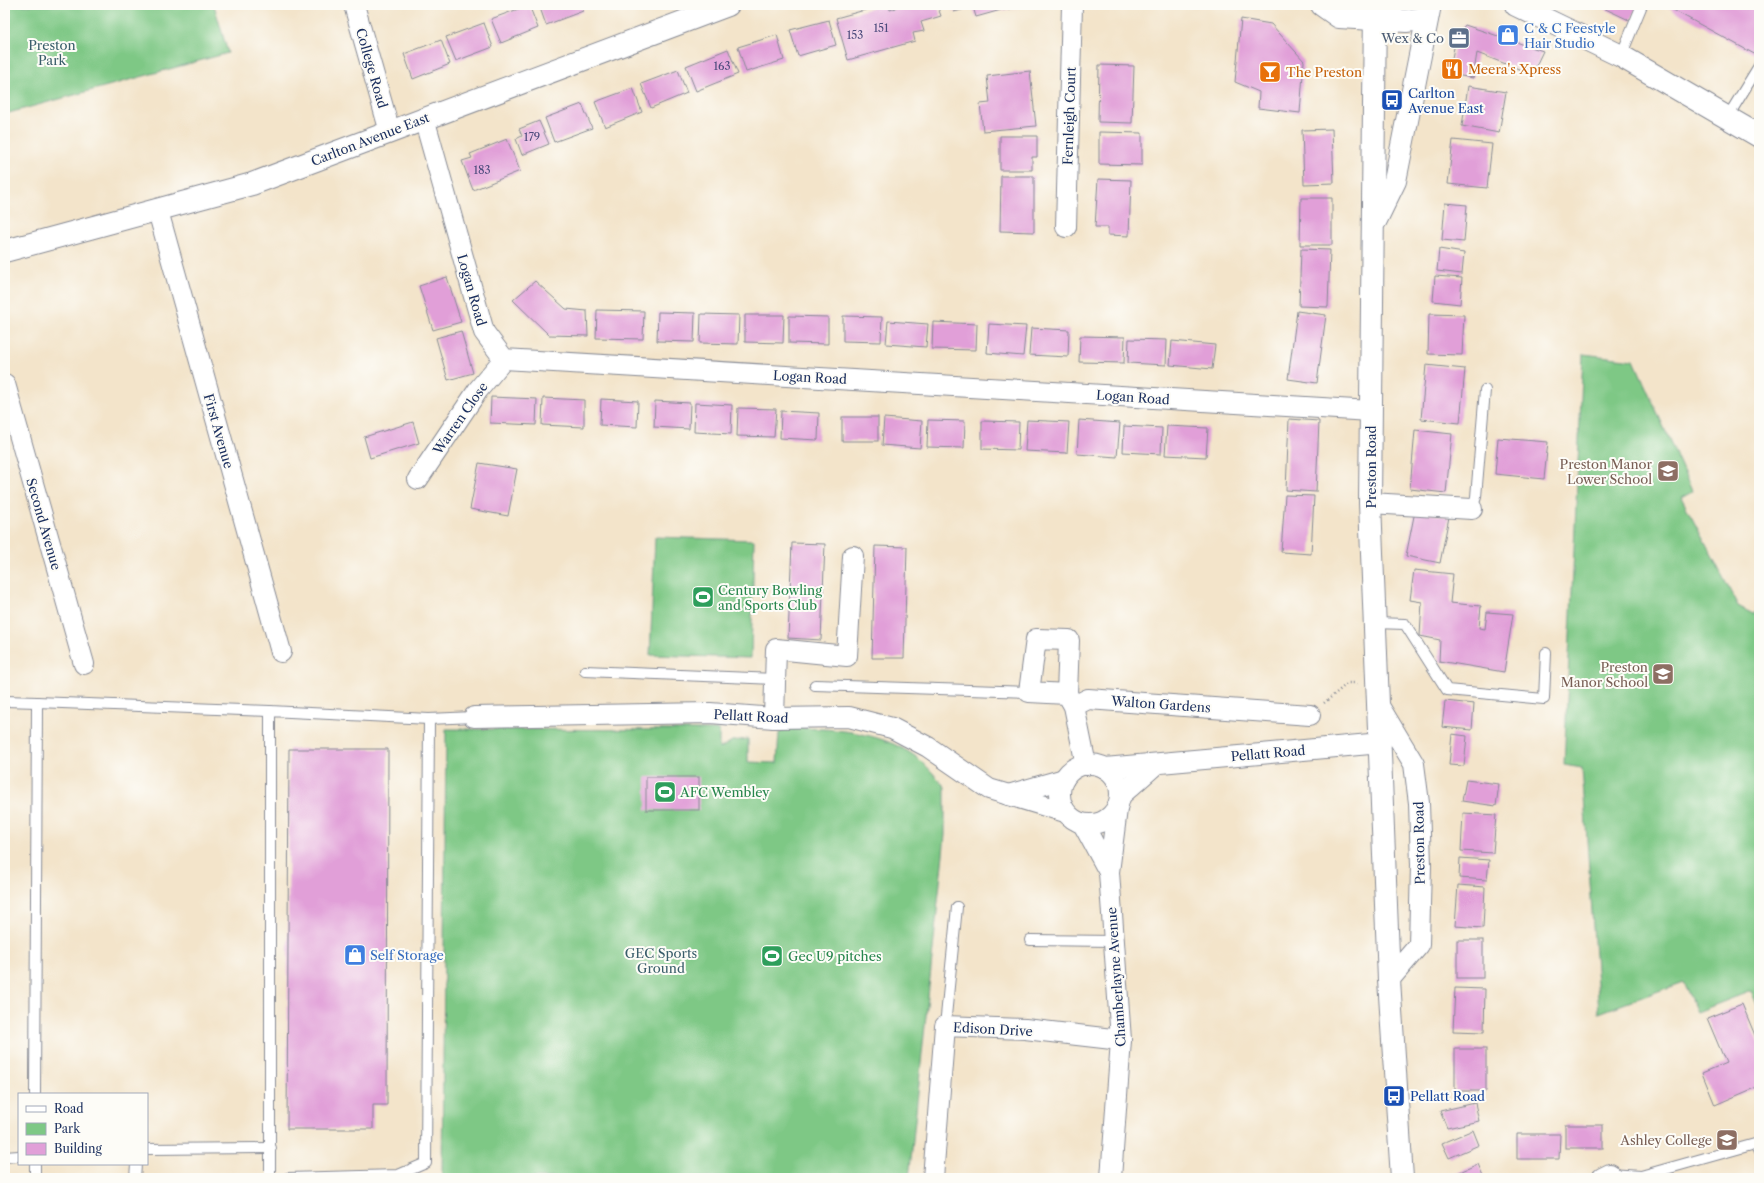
<svg xmlns="http://www.w3.org/2000/svg" width="1764" height="1183" font-family="'Libre Caslon Text',serif">
	<style>
		.green { fill: #7ec885; stroke: #4c7c72 }
		.building { fill: #e19fd8 }
		.lines { fill: none; stroke-linecap: round; stroke-linejoin: round }
		.service-casing { stroke: #878a94; stroke-width: 12 }
		.minor-casing { stroke: #878a94; stroke-width: 22 }
		.tertiary-casing { stroke: #878a94; stroke-width: 24 }
		.path { stroke: #878a94; stroke-width: 2.5; stroke-dasharray: 1 3; stroke-linecap: butt }
		.service { stroke: #fff; stroke-width: 10 }
		.minor { stroke: #fff; stroke-width: 20 }
		.tertiary { stroke: #fff; stroke-width: 22 }
		.labels { text-anchor: middle; stroke-width: 4; stroke-linejoin: round; paint-order: stroke }
		.number-label { font-size: 11px; fill: #4c4b7c }
		.shop-label { font-size: 13px; fill: #366cbe; stroke: #fdfcf7; text-anchor: start }
		.service-label { font-size: 13px; fill: #4e5e75; stroke: #fdfcf7; text-anchor: end }
		.park-label { font-size: 13px; fill: #395d6a; stroke: #fdfcf7 }
		.street-label { font-size: 13px; fill: #1b2f5e; stroke: #fdfcf7 }
		.food-label { font-size: 13px; fill: #c56008; stroke: #fdfcf7; text-anchor: start }
		.transit-label { font-size: 13px; fill: #164399; stroke: #fdfcf7; text-anchor: start }
		.education-label { font-size: 13px; fill: #785e54; stroke: #fdfcf7; text-anchor: end }
		.leisure-label { font-size: 13px; fill: #27864d; stroke: #fdfcf7; text-anchor: start }
	</style>
	<rect width="100%" height="100%" fill="#fdfcf7"/>
	<filter id="ink" filterUnits="userSpaceOnUse"><feTurbulence type="fractalNoise" baseFrequency=".025" numOctaves="2"/><feDisplacementMap in="SourceGraphic" scale="8" xChannelSelector="R" yChannelSelector="G"/><feConvolveMatrix kernelMatrix="1 2 1 2 8 2 1 2 1" color-interpolation-filters="sRGB"/></filter>
	<filter id="wash" filterUnits="userSpaceOnUse"><feTurbulence type="fractalNoise" baseFrequency=".012" numOctaves="4" result="noise"/><feDisplacementMap in="SourceGraphic" scale="16" xChannelSelector="R" yChannelSelector="G"/><feGaussianBlur stdDeviation="0.9" result="paint"/><feColorMatrix in="noise" values="0 0 0 0 0 0 0 0 0 0 0 0 0 0 0 0 0 1.4 0 .05"/><feComposite in="paint" operator="in"/></filter>
	<g filter="url(#wash)">
		<rect width="100%" height="100%" fill="#f3e4ca"/>
		<g class="green">
			<path d="M 5,5 L 214,5 L 228,53 L 5,114 Z"/>
			<path d="M 1583,354 L 1634,360 L 1692,491 L 1681,497 L 1738,606 L 1753,614 L 1759,611 L 1759,1009 L 1751,991 L 1697,1012 L 1683,982 L 1599,1013 L 1582,768 L 1564,765 Z"/>
			<path d="M 655,537 L 754,540 L 751,658 L 650,655 Z"/>
			<path d="M 785,728 C 829,728 878,730 915,756 C 926,764 936,777 945,787 L 945,835 L 909,1178 L 442,1178 L 446,729 L 719,730 L 719,749 L 732,741 L 748,739 L 748,762 L 777,763 L 779,733 Z"/>
		</g>
		<g id="blocks">
			<g class="building">
				<path d="M 529,5 L 538,28 L 501,43 L 491,19 Z"/>
				<path d="M 539,5 L 581,5 L 583,11 L 546,25 Z"/>
				<path d="M 883,5 L 889,5 L 890,10 L 896,8 L 895,5 L 937,5 L 941,16 L 921,22 L 924,31 L 913,33 L 915,41 L 848,60 L 836,18 Z"/>
				<path d="M 952,5 L 1000,5 L 1001,10 L 976,17 L 973,7 L 954,12 Z"/>
				<path d="M 1002,5 L 1025,5 L 1025,6 L 1003,10 Z"/>
				<path d="M 1597,5 L 1638,5 L 1631,21 Z"/>
				<path d="M 1664,5 L 1750,5 L 1759,10 L 1759,54 L 1758,56 Z"/>
				<path d="M 1241,19 L 1271,24 L 1304,61 L 1300,113 L 1258,108 L 1259,92 L 1235,82 Z"/>
				<path d="M 829,20 L 836,45 L 798,56 L 790,30 Z"/>
				<path d="M 484,23 L 493,47 L 456,61 L 446,37 Z"/>
				<path d="M 1465,25 L 1543,51 L 1532,74 L 1477,53 L 1473,78 L 1449,74 L 1456,37 Z"/>
				<path d="M 777,35 L 784,60 L 746,72 L 738,47 Z"/>
				<path d="M 441,40 L 450,64 L 413,79 L 404,54 Z"/>
				<path d="M 728,49 L 738,74 L 696,91 L 686,66 Z"/>
				<path d="M 1099,65 L 1134,66 L 1132,123 L 1098,122 Z"/>
				<path d="M 678,70 L 687,93 L 651,108 L 641,84 Z"/>
				<path d="M 1030,71 L 1036,126 L 983,131 L 980,104 L 990,103 L 987,76 Z"/>
				<path d="M 1468,86 L 1506,92 L 1499,133 L 1462,126 Z"/>
				<path d="M 633,88 L 642,112 L 605,127 L 595,102 Z"/>
				<path d="M 582,104 L 592,128 L 554,142 L 545,118 Z"/>
				<path d="M 539,121 L 549,144 L 522,155 L 516,139 L 522,136 L 519,129 Z"/>
				<path d="M 1332,129 L 1334,183 L 1304,184 L 1302,130 Z"/>
				<path d="M 1099,132 L 1142,133 L 1142,165 L 1099,164 Z"/>
				<path d="M 1000,136 L 1037,136 L 1037,157 L 1032,157 L 1032,170 L 1000,170 Z"/>
				<path d="M 507,139 L 520,171 L 473,190 L 462,161 L 472,158 L 470,154 Z"/>
				<path d="M 1453,140 L 1492,144 L 1487,188 L 1448,184 Z"/>
				<path d="M 1001,176 L 1034,176 L 1034,232 L 1000,231 Z"/>
				<path d="M 1098,179 L 1131,180 L 1129,236 L 1108,235 L 1108,227 L 1095,227 Z"/>
				<path d="M 1301,198 L 1332,198 L 1332,245 L 1300,245 Z"/>
				<path d="M 1445,203 L 1467,205 L 1464,242 L 1442,240 Z"/>
				<path d="M 1301,249 L 1330,250 L 1328,307 L 1299,306 Z"/>
				<path d="M 1439,249 L 1464,253 L 1462,274 L 1437,271 Z"/>
				<path d="M 1435,276 L 1462,278 L 1460,304 L 1433,301 Z"/>
				<path d="M 447,277 L 461,322 L 433,330 L 419,286 Z"/>
				<path d="M 535,281 L 566,309 L 587,311 L 588,336 L 549,335 L 513,300 Z"/>
				<path d="M 597,310 L 644,311 L 643,339 L 596,338 Z"/>
				<path d="M 1297,311 L 1326,315 L 1317,383 L 1288,379 Z"/>
				<path d="M 658,312 L 695,313 L 694,342 L 657,341 Z"/>
				<path d="M 701,314 L 739,315 L 738,344 L 700,343 Z"/>
				<path d="M 1429,314 L 1464,315 L 1462,355 L 1428,354 Z"/>
				<path d="M 745,315 L 784,315 L 783,343 L 745,342 Z"/>
				<path d="M 789,316 L 828,317 L 828,344 L 789,343 Z"/>
				<path d="M 843,316 L 882,317 L 881,342 L 843,341 Z"/>
				<path d="M 888,321 L 928,324 L 926,347 L 886,344 Z"/>
				<path d="M 933,322 L 977,324 L 976,350 L 932,349 Z"/>
				<path d="M 989,324 L 1026,326 L 1023,356 L 987,353 Z"/>
				<path d="M 1031,328 L 1069,330 L 1068,357 L 1029,355 Z"/>
				<path d="M 461,331 L 473,373 L 448,380 L 436,338 Z"/>
				<path d="M 1080,336 L 1125,337 L 1124,363 L 1079,362 Z"/>
				<path d="M 1129,339 L 1167,340 L 1166,365 L 1128,363 Z"/>
				<path d="M 1172,341 L 1215,345 L 1212,369 L 1170,365 Z"/>
				<path d="M 1426,365 L 1465,369 L 1460,423 L 1421,419 Z"/>
				<path d="M 491,397 L 537,399 L 536,425 L 490,423 Z"/>
				<path d="M 543,398 L 584,400 L 584,427 L 542,425 Z"/>
				<path d="M 601,399 L 638,401 L 637,427 L 600,425 Z"/>
				<path d="M 655,401 L 690,403 L 689,429 L 654,427 Z"/>
				<path d="M 695,403 L 732,405 L 731,434 L 694,432 Z"/>
				<path d="M 738,408 L 776,409 L 774,437 L 737,436 Z"/>
				<path d="M 781,411 L 819,413 L 818,440 L 780,438 Z"/>
				<rect x="842" y="417" width="36" height="24"/>
				<path d="M 884,418 L 922,421 L 920,448 L 882,445 Z"/>
				<path d="M 1289,419 L 1319,421 L 1316,492 L 1286,490 Z"/>
				<path d="M 928,420 L 965,421 L 964,448 L 927,447 Z"/>
				<path d="M 1027,420 L 1069,422 L 1067,453 L 1025,451 Z"/>
				<path d="M 1079,420 L 1120,423 L 1117,457 L 1077,454 Z"/>
				<path d="M 982,421 L 1019,422 L 1018,450 L 982,449 Z"/>
				<path d="M 413,422 L 419,443 L 370,458 L 364,437 Z"/>
				<path d="M 1124,426 L 1162,428 L 1161,454 L 1123,452 Z"/>
				<path d="M 1167,426 L 1208,428 L 1206,457 L 1165,455 Z"/>
				<path d="M 1415,430 L 1452,434 L 1446,493 L 1410,489 Z"/>
				<path d="M 1498,438 L 1548,442 L 1544,479 L 1495,474 Z"/>
				<path d="M 479,463 L 517,469 L 508,516 L 470,509 Z"/>
				<path d="M 1285,495 L 1314,496 L 1311,554 L 1281,552 Z"/>
				<path d="M 1415,511 L 1449,517 L 1440,563 L 1406,556 Z"/>
				<path d="M 792,543 L 825,544 L 821,640 L 788,638 Z"/>
				<path d="M 875,546 L 907,547 L 904,658 L 872,658 Z"/>
				<path d="M 1414,570 L 1453,574 L 1450,603 L 1481,606 L 1479,628 L 1485,629 L 1487,612 L 1513,614 L 1504,672 L 1439,661 L 1440,640 L 1420,636 L 1422,602 L 1410,600 Z"/>
				<path d="M 1445,701 L 1474,704 L 1472,730 L 1442,727 Z"/>
				<path d="M 1452,734 L 1467,736 L 1464,766 L 1449,765 Z"/>
				<path d="M 289,749 L 388,749 L 387,1105 L 373,1105 L 373,1129 L 287,1129 Z"/>
				<rect x="646" y="777" width="53" height="33"/>
				<path d="M 1466,780 L 1499,784 L 1496,806 L 1462,801 Z"/>
				<path d="M 1463,813 L 1496,815 L 1493,853 L 1461,851 Z"/>
				<path d="M 1460,858 L 1489,860 L 1487,880 L 1459,878 Z"/>
				<path d="M 1458,885 L 1485,887 L 1483,928 L 1455,926 Z"/>
				<rect x="1457" y="940" width="26" height="38"/>
				<path d="M 1455,988 L 1485,989 L 1484,1032 L 1453,1031 Z"/>
				<path d="M 1742,1004 L 1759,1045 L 1759,1086 L 1715,1105 L 1702,1073 L 1726,1063 L 1707,1018 Z"/>
				<rect x="1455" y="1049" width="31" height="42"/>
				<path d="M 1475,1103 L 1479,1121 L 1447,1128 L 1440,1111 Z"/>
				<rect x="1565" y="1125" width="38" height="23"/>
				<path d="M 1473,1130 L 1479,1145 L 1449,1158 L 1442,1143 Z"/>
				<path d="M 1517,1134 L 1560,1134 L 1559,1159 L 1517,1159 Z"/>
				<path d="M 1478,1164 L 1484,1178 L 1454,1178 L 1453,1175 Z"/>
			</g>
		</g>
	</g>
	<g filter="url(#ink)">
		<use href="#blocks" fill-opacity="0" stroke="#878a94" stroke-width="1"/>
		<g class="lines">
			<g class="service-casing">
				<g id="service">
					<path d="M 1621,56 L 1642,5"/>
					<path d="M 1727,118 L 1759,66"/>
					<path d="M 1472,509 L 1476,497 L 1485,390"/>
					<path d="M 1375,623 L 1405,624 L 1447,690 L 1544,699 L 1546,653"/>
					<path d="M 585,671 L 776,679"/>
					<path d="M 815,685 L 1029,692"/>
					<path d="M 5,701 L 37,702"/>
					<path d="M 1030,940 L 1114,941"/>
					<path d="M 945,1026 L 957,907"/>
					<path d="M 35,1094 L 37,702 L 270,711"/>
					<path d="M 147,1149 L 271,1148"/>
					<path d="M 5,1157 L 19,1156"/>
					<path d="M 35,1164 L 35,1178"/>
					<path d="M 1610,1174 L 1641,1176 L 1755,1144 L 1759,1152"/>
					<path d="M 135,1178 L 136,1164"/>
					<path d="M 270,1178 L 270,711 L 429,719 L 474,717"/>
					<path d="M 288,1178 L 398,1175 L 426,1163 L 429,719"/>
				</g>
			</g>
			<g class="minor-casing">
				<g id="minor">
					<path d="M 354,5 L 390,132"/>
					<path d="M 424,118 L 484,332 L 504,359 L 1371,411"/>
					<path d="M 158,211 L 281,652"/>
					<path d="M 1066,227 L 1072,5"/>
					<path d="M 5,384 L 84,664"/>
					<path d="M 418,479 L 478,390 L 504,359"/>
					<path d="M 1370,503 L 1472,509"/>
					<path d="M 1067,694 L 1029,692 L 1036,639 L 1069,640 L 1067,694 L 1074,706 L 1086,765"/>
					<path d="M 1074,706 L 1088,699 L 1310,715"/>
					<path d="M 1379,706 L 1414,764 L 1419,803 L 1421,865 L 1419,945 L 1389,980"/>
					<path d="M 474,717 L 710,713 L 774,718 L 849,717 L 892,728 L 928,747 L 989,789 L 1065,812"/>
					<path d="M 774,718 L 776,649 L 847,656 L 853,556"/>
					<circle cx="1090" cy="794" r="30"/>
					<path d="M 1105,768 L 1381,743"/>
					<path d="M 1008,795 L 1064,779"/>
					<path d="M 1121,795 L 1156,764"/>
					<path d="M 1083,824 L 1109,872"/>
					<path d="M 933,1178 L 945,1026 L 1025,1029 L 1121,1040"/>
					<path d="M 1111,1178 L 1121,1040 L 1109,872 L 1117,809"/>
					<path d="M 1602,1178 L 1610,1174"/>
				</g>
			</g>
			<g class="tertiary-casing">
				<g id="tertiary">
					<path d="M 1322,5 L 1339,17 L 1406,21 L 1427,18"/>
					<path d="M 1375,5 L 1370,503 L 1389,980 L 1402,1178"/>
					<path d="M 1516,5 L 1621,56 L 1759,136"/>
					<path d="M 1376,220 L 1395,181 L 1430,5"/>
					<path d="M 5,251 L 252,184 L 728,5"/>
				</g>
			</g>
			<path class="path" d="M 1324,703 L 1348,683 L 1357,683"/>
			<use href="#service" class="service"/>
			<use href="#minor" class="minor"/>
			<use href="#tertiary" class="tertiary"/>
		</g>
	</g>
	<defs>
		<g id="shop-square" transform="scale(1.15)"><rect x="-9" y="-9" width="18" height="18" rx="4" fill="#3f7fe0" stroke="#fdfcf7"/><path d="M-5-2.5h2.3a2.7 3.5 0 0 1 5.4 0H5L5.5 6h-11ZM-1.5-2.5h3a1.5 2.3 0 0 0-3 0Z" fill="#fff"/></g>
		<g id="office-square" transform="scale(1.15)"><rect x="-9" y="-9" width="18" height="18" rx="4" fill="#5c6f8a" stroke="#fdfcf7"/><path d="M-6-3h4V-5.5h4V-3h4V5H-6ZM-1-4.5V-3h2v-1.5ZM-6 0V1H6V0Z" fill="#fff"/></g>
		<g id="restaurant-square" transform="scale(1.15)"><rect x="-9" y="-9" width="18" height="18" rx="4" fill="#e8710a" stroke="#fdfcf7"/><path d="M-5-6h1v4h1v-4h1v4h1v-4h1v5L-1.5 .5V6h-2V.5L-5-1ZM5-6V6H3V1.5H1.5Q1.5-4 5-6Z" fill="#fff"/></g>
		<g id="bar-square" transform="scale(1.15)"><rect x="-9" y="-9" width="18" height="18" rx="4" fill="#e8710a" stroke="#fdfcf7"/><path d="M-6-5H6L.8 .8V4.5H3.5V6h-7V4.5H-.8V.8Z" fill="#fff"/></g>
		<g id="bus-square" transform="scale(1.15)"><rect x="-9" y="-9" width="18" height="18" rx="4" fill="#1a4fb4" stroke="#fdfcf7"/><path d="M-5-6H5V4H4V6H2V4H-2V6H-4V4H-5ZM-3.5-4V0h7V-4ZM-3.5 1.2v1.5H-2V1.2ZM2 1.2v1.5H3.5V1.2Z" fill="#fff"/></g>
		<g id="school-square" transform="scale(1.15)"><rect x="-9" y="-9" width="18" height="18" rx="4" fill="#8d6e63" stroke="#fdfcf7"/><path d="M0-5L7-2L0 1L-7-2ZM-4 1L0 2.5L4 1V4Q0 6-4 4Z" fill="#fff"/></g>
		<g id="stadium-square" transform="scale(1.15)"><rect x="-9" y="-9" width="18" height="18" rx="4" fill="#2e9e5b" stroke="#fdfcf7"/><path d="M0-5a6.5 5 0 1 0 0 10a6.5 5 0 1 0 0-10ZM-3.5-1.8h7v3.6h-7Z" fill="#fff"/></g>
	</defs>
	<g fill-rule="evenodd">
		<use href="#shop-square" x="1508" y="35"/>
		<use href="#office-square" x="1459" y="38"/>
		<use href="#restaurant-square" x="1452" y="69"/>
		<use href="#bar-square" x="1270" y="72"/>
		<use href="#bus-square" x="1392" y="100"/>
		<use href="#school-square" x="1668" y="471"/>
		<use href="#stadium-square" x="703" y="597"/>
		<use href="#school-square" x="1663" y="674"/>
		<use href="#stadium-square" x="665" y="792"/>
		<use href="#shop-square" x="355" y="955"/>
		<use href="#stadium-square" x="772" y="956"/>
		<use href="#bus-square" x="1394" y="1096"/>
		<use href="#school-square" x="1727" y="1140"/>
	</g>
	<g class="labels">
		<g class="number-label">
			<text x="881" y="32">151</text>
			<text x="855" y="39">153</text>
			<text x="722" y="70">163</text>
			<text x="532" y="141">179</text>
			<text x="482" y="174">183</text>
		</g>
		<g class="shop-label">
			<text x="1524" y="33">C &amp; C Feestyle<tspan x="1524" dy="15">Hair Studio</tspan></text>
			<text x="370" y="960">Self Storage</text>
		</g>
		<g class="service-label">
			<text x="1444" y="43">Wex &amp; Co</text>
		</g>
		<g class="park-label">
			<text x="52" y="50">Preston<tspan x="52" dy="15">Park</tspan></text>
			<text x="661" y="958">GEC Sports<tspan x="661" dy="15">Ground</tspan></text>
		</g>
		<g class="street-label">
			<text transform="translate(372 68) rotate(74)" y="5">College Road</text>
			<text transform="translate(1069 116) rotate(-88)" y="5">Fernleigh Court</text>
			<text transform="translate(370 139) rotate(-21)" y="5">Carlton Avenue East</text>
			<text transform="translate(472 290) rotate(74)" y="5">Logan Road</text>
			<text transform="translate(810 377) rotate(3)" y="5">Logan Road</text>
			<text transform="translate(1133 397) rotate(4)" y="5">Logan Road</text>
			<text transform="translate(460 418) rotate(-55)" y="5">Warren Close</text>
			<text transform="translate(219 431) rotate(74)" y="5">First Avenue</text>
			<text transform="translate(1371 467) rotate(-90)" y="5">Preston Road</text>
			<text transform="translate(44 524) rotate(74)" y="5">Second Avenue</text>
			<text transform="translate(1161 704) rotate(4)" y="5">Walton Gardens</text>
			<text transform="translate(751 716) rotate(3)" y="5">Pellatt Road</text>
			<text transform="translate(1268 753) rotate(-5)" y="5">Pellatt Road</text>
			<text transform="translate(1419 843) rotate(-91)" y="5">Preston Road</text>
			<text transform="translate(1116 977) rotate(-94)" y="5">Chamberlayne Avenue</text>
			<text transform="translate(993 1029) rotate(3)" y="5">Edison Drive</text>
		</g>
		<g class="food-label">
			<text x="1468" y="74">Meera's Xpress</text>
			<text x="1286" y="77">The Preston</text>
		</g>
		<g class="transit-label">
			<text x="1408" y="98">Carlton<tspan x="1408" dy="15">Avenue East</tspan></text>
			<text x="1410" y="1101">Pellatt Road</text>
		</g>
		<g class="education-label">
			<text x="1652" y="469">Preston Manor<tspan x="1652" dy="15">Lower School</tspan></text>
			<text x="1648" y="672">Preston<tspan x="1648" dy="15">Manor School</tspan></text>
			<text x="1712" y="1145">Ashley College</text>
		</g>
		<g class="leisure-label">
			<text x="718" y="595">Century Bowling<tspan x="718" dy="15">and Sports Club</tspan></text>
			<text x="680" y="797">AFC Wembley</text>
			<text x="788" y="961">Gec U9 pitches</text>
		</g>
	</g>
	<rect width="1764" height="1183" fill="none" stroke="#fdfcf7" stroke-width="20"/>
	<rect x="18" y="1093" width="130" height="72" fill="#fdfcf7" stroke="#a3aaba"/>
	<rect x="26" y="1106" width="20" height="6" fill="#ffffff" stroke="#a3aaba"/>
	<text x="54" y="1113" font-size="12" fill="#1b2f5e">Road</text>
	<rect x="26" y="1123" width="20" height="12" fill="#7ec885" stroke="#a3aaba"/>
	<text x="54" y="1133" font-size="12" fill="#1b2f5e">Park</text>
	<rect x="26" y="1143" width="20" height="12" fill="#e19fd8" stroke="#a3aaba"/>
	<text x="54" y="1153" font-size="12" fill="#1b2f5e">Building</text>
</svg>
